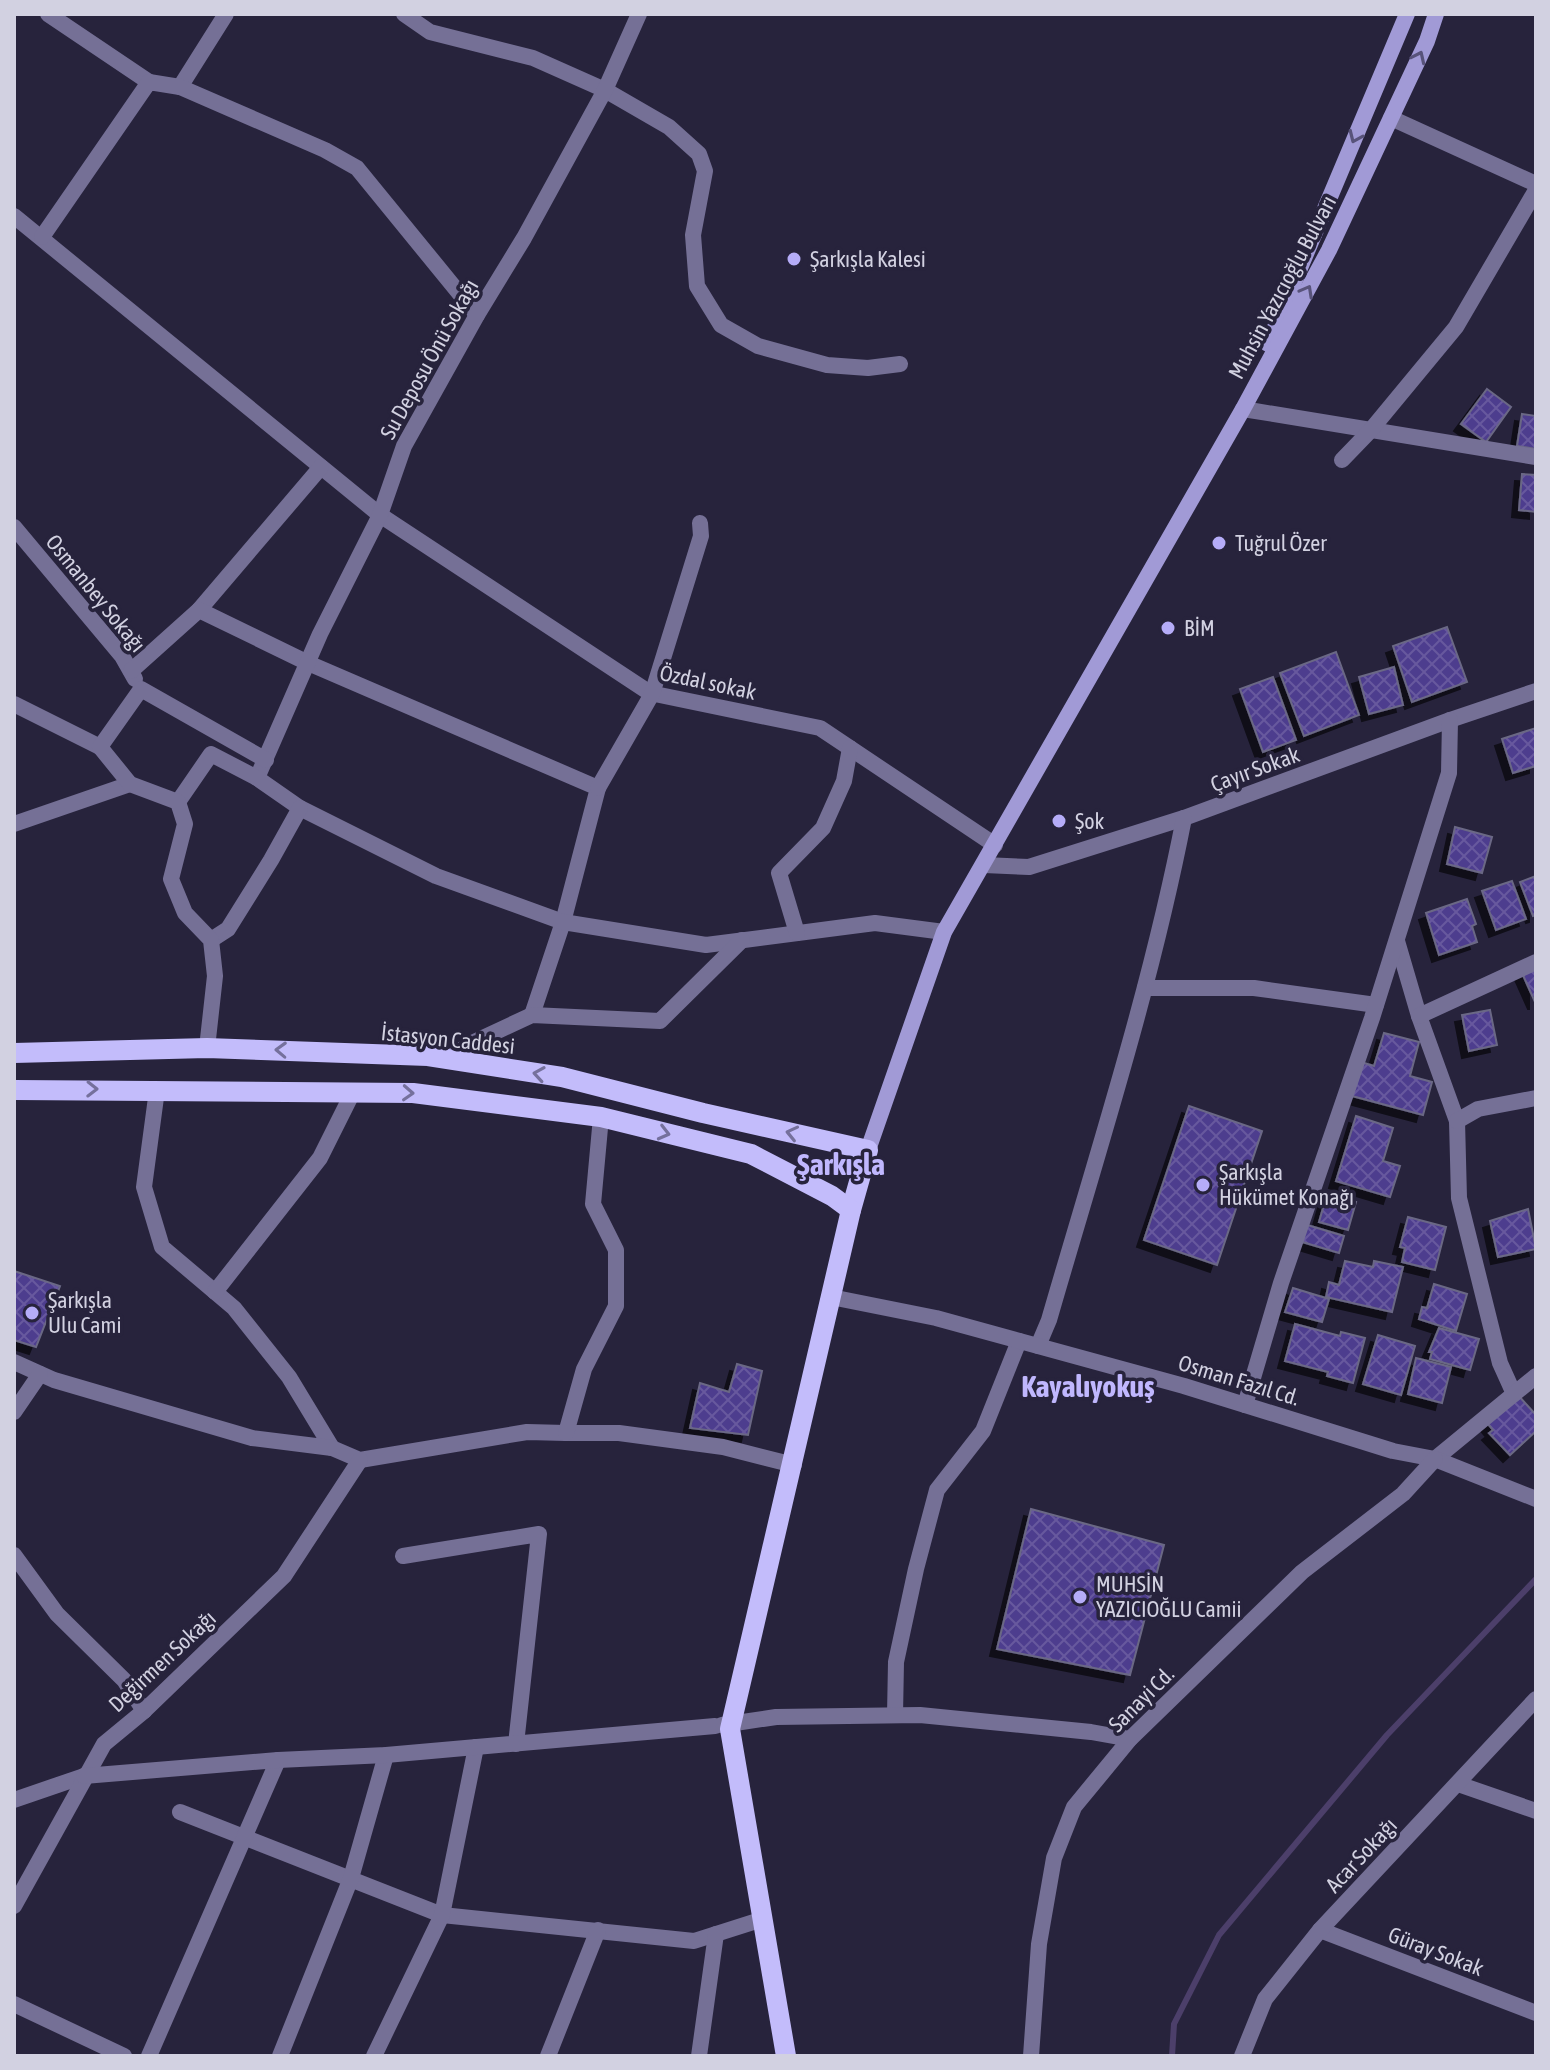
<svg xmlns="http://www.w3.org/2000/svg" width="1550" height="2070" font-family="'Asap Condensed',sans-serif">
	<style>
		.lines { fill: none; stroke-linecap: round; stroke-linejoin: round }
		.stream { stroke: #4c3f6a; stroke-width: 6 }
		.building { fill: url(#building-cross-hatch); stroke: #6b6885; stroke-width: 2; filter: url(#shadow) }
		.minor { stroke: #757096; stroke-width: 16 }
		.tertiary { stroke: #757096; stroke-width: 16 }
		.secondary { stroke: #a19ad6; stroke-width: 16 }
		.primary { stroke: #c3bcfb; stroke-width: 20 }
		.oneway { stroke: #58537a }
		.oneway2 { stroke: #75709c }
		.poi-dot { fill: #b5acf8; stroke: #27233c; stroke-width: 3 }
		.labels { text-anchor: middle; stroke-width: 7; stroke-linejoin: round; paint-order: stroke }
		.poi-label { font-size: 22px; fill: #d2d1e1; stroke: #27233c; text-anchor: start }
		.street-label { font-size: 22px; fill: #d2d1e1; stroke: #27233c }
		.district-label { font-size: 30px; font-weight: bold; fill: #c0b7fe; stroke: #27233c }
	</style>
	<defs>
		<pattern id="building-cross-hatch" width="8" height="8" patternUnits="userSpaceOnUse" patternTransform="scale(2)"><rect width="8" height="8" fill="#4e3d8e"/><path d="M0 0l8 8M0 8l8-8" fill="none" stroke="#67589e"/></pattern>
		<filter id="shadow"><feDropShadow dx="-7" dy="7" stdDeviation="0" flood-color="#0009"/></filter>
	</defs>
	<rect width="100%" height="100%" fill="#27233c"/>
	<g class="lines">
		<path class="stream" d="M 1172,2056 L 1174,2024 L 1219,1935 L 1387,1735 L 1536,1579"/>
	</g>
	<g class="building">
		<path d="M 1487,389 L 1511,407 L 1486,442 L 1461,424 Z"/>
		<path d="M 1522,414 L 1536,416 L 1536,449 L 1517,446 Z"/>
		<path d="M 1522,474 L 1536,475 L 1536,512 L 1519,510 Z"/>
		<path d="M 1447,627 L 1467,682 L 1412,702 L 1393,646 Z"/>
		<path d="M 1336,652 L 1359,715 L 1304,736 L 1280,673 Z"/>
		<path d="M 1394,667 L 1403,705 L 1369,714 L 1359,677 Z"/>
		<path d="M 1273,677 L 1296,740 L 1263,752 L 1240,689 Z"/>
		<path d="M 1536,728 L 1536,766 L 1513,773 L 1502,739 Z"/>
		<path d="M 1455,827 L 1492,837 L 1482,873 L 1447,864 Z"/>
		<path d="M 1536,876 L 1536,915 L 1533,916 L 1520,882 Z"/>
		<path d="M 1512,881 L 1526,919 L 1496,930 L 1482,891 Z"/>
		<path d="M 1467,899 L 1476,924 L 1472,926 L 1477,942 L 1439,955 L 1426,913 Z"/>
		<path d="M 1536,966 L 1536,1002 L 1535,1002 L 1522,973 Z"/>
		<path d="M 1490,1010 L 1497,1045 L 1469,1051 L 1462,1015 Z"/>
		<path d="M 1384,1033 L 1419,1042 L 1410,1076 L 1432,1082 L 1423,1115 L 1352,1096 L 1361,1062 L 1374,1066 Z"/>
		<path d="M 1189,1106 L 1262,1131 L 1217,1265 L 1144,1240 Z"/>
		<path d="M 1356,1116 L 1393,1128 L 1383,1161 L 1400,1166 L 1390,1197 L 1336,1181 Z"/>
		<path d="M 1327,1194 L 1356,1202 L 1348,1230 L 1319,1222 Z"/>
		<path d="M 1528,1209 L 1536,1249 L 1498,1257 L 1490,1221 Z"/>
		<path d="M 1408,1217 L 1446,1227 L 1435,1270 L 1402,1262 L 1405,1248 L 1400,1247 Z"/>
		<path d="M 1304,1224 L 1344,1236 L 1339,1253 L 1299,1241 Z"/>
		<path d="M 1345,1261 L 1373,1267 L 1374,1261 L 1403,1267 L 1392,1312 L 1326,1297 L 1329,1282 L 1339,1285 Z"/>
		<path d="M 14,1271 L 60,1286 L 36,1347 L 14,1340 Z"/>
		<path d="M 1434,1284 L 1467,1294 L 1456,1331 L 1419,1319 L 1422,1307 L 1427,1308 Z"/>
		<path d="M 1293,1288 L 1329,1299 L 1322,1322 L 1285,1312 Z"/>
		<path d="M 1295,1324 L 1340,1336 L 1341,1332 L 1365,1338 L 1353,1383 L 1327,1376 L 1328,1372 L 1285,1361 Z"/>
		<path d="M 1439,1328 L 1479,1339 L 1470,1370 L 1430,1359 L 1432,1352 L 1429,1352 Z"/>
		<path d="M 1378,1335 L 1415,1346 L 1401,1395 L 1363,1384 Z"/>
		<path d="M 1416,1358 L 1451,1367 L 1442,1403 L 1408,1394 Z"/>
		<path d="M 737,1364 L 762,1371 L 748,1435 L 690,1428 L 700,1383 L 729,1392 Z"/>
		<path d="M 1517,1394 L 1536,1415 L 1536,1431 L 1510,1455 L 1489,1433 L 1493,1430 L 1488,1424 Z"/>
		<path d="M 1031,1509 L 1164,1545 L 1130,1675 L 997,1649 Z"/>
	</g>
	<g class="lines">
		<g class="minor">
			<path d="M 48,14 L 149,82"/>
			<path d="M 404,14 L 430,32 L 533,58 L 605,90 L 669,127 L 699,154 L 705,171 L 693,235 L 697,286 L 721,325 L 758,346 L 827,365 L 868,368 L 900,364"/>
			<path d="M 180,87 L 226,14"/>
			<path d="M 1391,118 L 1536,184"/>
			<path d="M 14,216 L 380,515 L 650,693 L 820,728 L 995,845"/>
			<path d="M 42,237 L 149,82 L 180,87 L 325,150 L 357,168 L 477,315"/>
			<path d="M 1243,409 L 1536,457"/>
			<path d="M 1342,460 L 1370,431 L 1456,327 L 1536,190"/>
			<path d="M 14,527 L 122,656 L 135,679"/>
			<path d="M 199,610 L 321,467"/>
			<path d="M 131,671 L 199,610 L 308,663 L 598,788 L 563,922 L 532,1015"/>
			<path d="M 14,704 L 100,747"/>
			<path d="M 257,778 L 320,634 L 380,515 L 404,446 L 477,315 L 524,238 L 605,90 L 639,14"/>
			<path d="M 598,788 L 652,694 L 701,536 L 700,523"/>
			<path d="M 178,802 L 211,754 L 257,778 L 300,808 L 436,876 L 563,922 L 706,945 L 875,923 L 944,932"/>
			<path d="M 14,824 L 130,784"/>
			<path d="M 984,865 L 1029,867 L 1184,818 L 1450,720 L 1536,691"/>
			<path d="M 797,933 L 779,873 L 823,828 L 844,781 L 850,748"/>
			<path d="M 211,940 L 228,929 L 271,860 L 300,808"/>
			<path d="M 1397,941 L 1419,1016 L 1457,1121 L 1459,1198 L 1500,1363 L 1514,1394"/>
			<path d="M 1145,988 L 1254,988 L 1376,1005"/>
			<path d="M 1419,1016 L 1536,962"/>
			<path d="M 207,1048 L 215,976 L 211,940 L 185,913 L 171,879 L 185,824 L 178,802 L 130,784 L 100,747 L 141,689 L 266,760"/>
			<path d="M 448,1059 L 472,1043 L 532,1015 L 660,1021 L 742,940"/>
			<path d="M 157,1090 L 144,1187 L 162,1247 L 234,1308 L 289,1377 L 332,1448"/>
			<path d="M 1457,1121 L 1478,1109 L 1536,1098"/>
			<path d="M 215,1292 L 320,1158 L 353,1092"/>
			<path d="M 1038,1346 L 1049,1320 C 1097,1154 1151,988 1184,818"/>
			<path d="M 14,1362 L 54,1380 L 252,1438 L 332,1448 L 360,1460 L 527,1432 L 566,1433 L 619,1433 L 723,1447 L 794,1465"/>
			<path d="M 1245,1405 L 1281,1283 L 1372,1018 L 1449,773 L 1450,720"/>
			<path d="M 14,1412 L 40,1374"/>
			<path d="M 566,1433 L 584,1369 L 616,1306 L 616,1250 L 593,1204 L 601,1117"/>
			<path d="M 1435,1459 L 1536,1376"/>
			<path d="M 14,1555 L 57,1614 L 124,1680 L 144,1711"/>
			<path d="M 403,1556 L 539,1534 L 516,1744"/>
			<path d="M 895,1715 L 896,1662 L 916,1569 L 937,1490 L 983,1431 L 1019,1341"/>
			<path d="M 722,1725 L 776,1717 L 920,1715 L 1091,1732 L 1130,1739"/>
			<path d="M 1458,1784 L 1536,1811"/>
			<path d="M 14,1800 L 84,1776"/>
			<path d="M 180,1812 L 442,1915 L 694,1941 L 763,1919"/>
			<path d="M 14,1906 L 104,1744 L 144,1711 L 284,1576 L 360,1460"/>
			<path d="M 1320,1930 L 1536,2013"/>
			<path d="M 14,2004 L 124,2056"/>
			<path d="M 149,2056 L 278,1760"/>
			<path d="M 280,2056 L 351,1878 L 386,1755"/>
			<path d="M 374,2056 L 442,1915 L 476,1747"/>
			<path d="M 548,2056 L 598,1930"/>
			<path d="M 699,2056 L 716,1934"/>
			<path d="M 1242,2056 L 1265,1999 L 1320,1930 L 1536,1699"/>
		</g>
		<g class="tertiary">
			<path d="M 831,1297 L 936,1318 L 1184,1386 L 1393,1451 L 1435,1459 L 1536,1499"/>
			<path d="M 84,1776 L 278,1760 L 386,1755 L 715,1726"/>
			<path d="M 1031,2056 L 1039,1944 L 1054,1858 L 1074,1807 L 1130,1739 L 1302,1572 L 1403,1494 L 1435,1459"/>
		</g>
		<g class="secondary">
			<path d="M 1268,344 L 1407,14"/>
			<path d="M 868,1150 L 944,932 L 1243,409 L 1329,250 L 1427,41 L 1436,14"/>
		</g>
		<g class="primary">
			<path d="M 14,1053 L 207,1048 L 428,1056 L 562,1077 L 703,1113 L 868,1150 L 851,1210 L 730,1729 L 786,2056"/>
			<path d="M 14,1090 L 413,1093 L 601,1117 L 751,1154 L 832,1196 L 851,1210"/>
		</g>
	</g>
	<defs><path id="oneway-chevron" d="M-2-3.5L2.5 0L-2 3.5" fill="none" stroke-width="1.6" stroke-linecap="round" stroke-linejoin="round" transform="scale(2)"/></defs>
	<g class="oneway">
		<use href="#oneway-chevron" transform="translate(1419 57) rotate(-65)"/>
		<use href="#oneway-chevron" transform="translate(1355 137) rotate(114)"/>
		<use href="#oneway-chevron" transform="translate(1307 291) rotate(-61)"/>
	</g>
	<g class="oneway2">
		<use href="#oneway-chevron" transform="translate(281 1050) rotate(-178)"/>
		<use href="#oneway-chevron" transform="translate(539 1074) rotate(-171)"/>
		<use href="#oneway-chevron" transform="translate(92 1089) rotate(1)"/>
		<use href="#oneway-chevron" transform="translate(408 1093) rotate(3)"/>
		<use href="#oneway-chevron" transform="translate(664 1133) rotate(14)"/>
		<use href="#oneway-chevron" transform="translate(792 1133) rotate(-167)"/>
	</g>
	<g class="poi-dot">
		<circle cx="794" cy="259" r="8"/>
		<circle cx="1219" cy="543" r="8"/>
		<circle cx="1168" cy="628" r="8"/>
		<circle cx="1059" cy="821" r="8"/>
		<circle cx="1203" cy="1185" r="8"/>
		<circle cx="32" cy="1313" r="8"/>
		<circle cx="1080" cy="1597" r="8"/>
	</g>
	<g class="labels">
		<g class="poi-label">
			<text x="810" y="267">Şarkışla Kalesi</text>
			<text x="1235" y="551">Tuğrul Özer</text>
			<text x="1184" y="636">BİM</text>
			<text x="1075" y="829">Şok</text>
			<text x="1219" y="1180">Şarkışla<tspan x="1219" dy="25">Hükümet Konağı</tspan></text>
			<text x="48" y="1308">Şarkışla<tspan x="48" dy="25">Ulu Cami</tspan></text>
			<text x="1096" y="1592">MUHSİN<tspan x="1096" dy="25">YAZICIOĞLU Camii</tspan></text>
		</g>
		<g class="street-label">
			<text transform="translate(1282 287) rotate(-62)" y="8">Muhsin Yazıcıoğlu Bulvarı</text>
			<text transform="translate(429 359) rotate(-61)" y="8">Su Deposu Önü Sokağı</text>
			<text transform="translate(96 593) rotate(51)" y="8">Osmanbey Sokağı</text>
			<text transform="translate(708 682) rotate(12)" y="8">Özdal sokak</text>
			<text transform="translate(1255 769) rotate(-20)" y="8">Çayır Sokak</text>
			<text transform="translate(448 1039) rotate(6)" y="8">İstasyon Caddesi</text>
			<text transform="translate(1239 1380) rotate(17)" y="8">Osman Fazıl Cd.</text>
			<text transform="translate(162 1661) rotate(-43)" y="8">Değirmen Sokağı</text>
			<text transform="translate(1141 1699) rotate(-45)" y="8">Sanayi Cd.</text>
			<text transform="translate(1361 1855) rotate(-47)" y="8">Acar Sokağı</text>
			<text transform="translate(1436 1951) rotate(21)" y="8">Güray Sokak</text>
		</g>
		<g class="district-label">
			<text x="841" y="1175">Şarkışla</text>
			<text x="1088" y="1397">Kayalıyokuş</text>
		</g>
	</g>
	<rect width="1550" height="2070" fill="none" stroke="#d2d1e1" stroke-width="32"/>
</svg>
